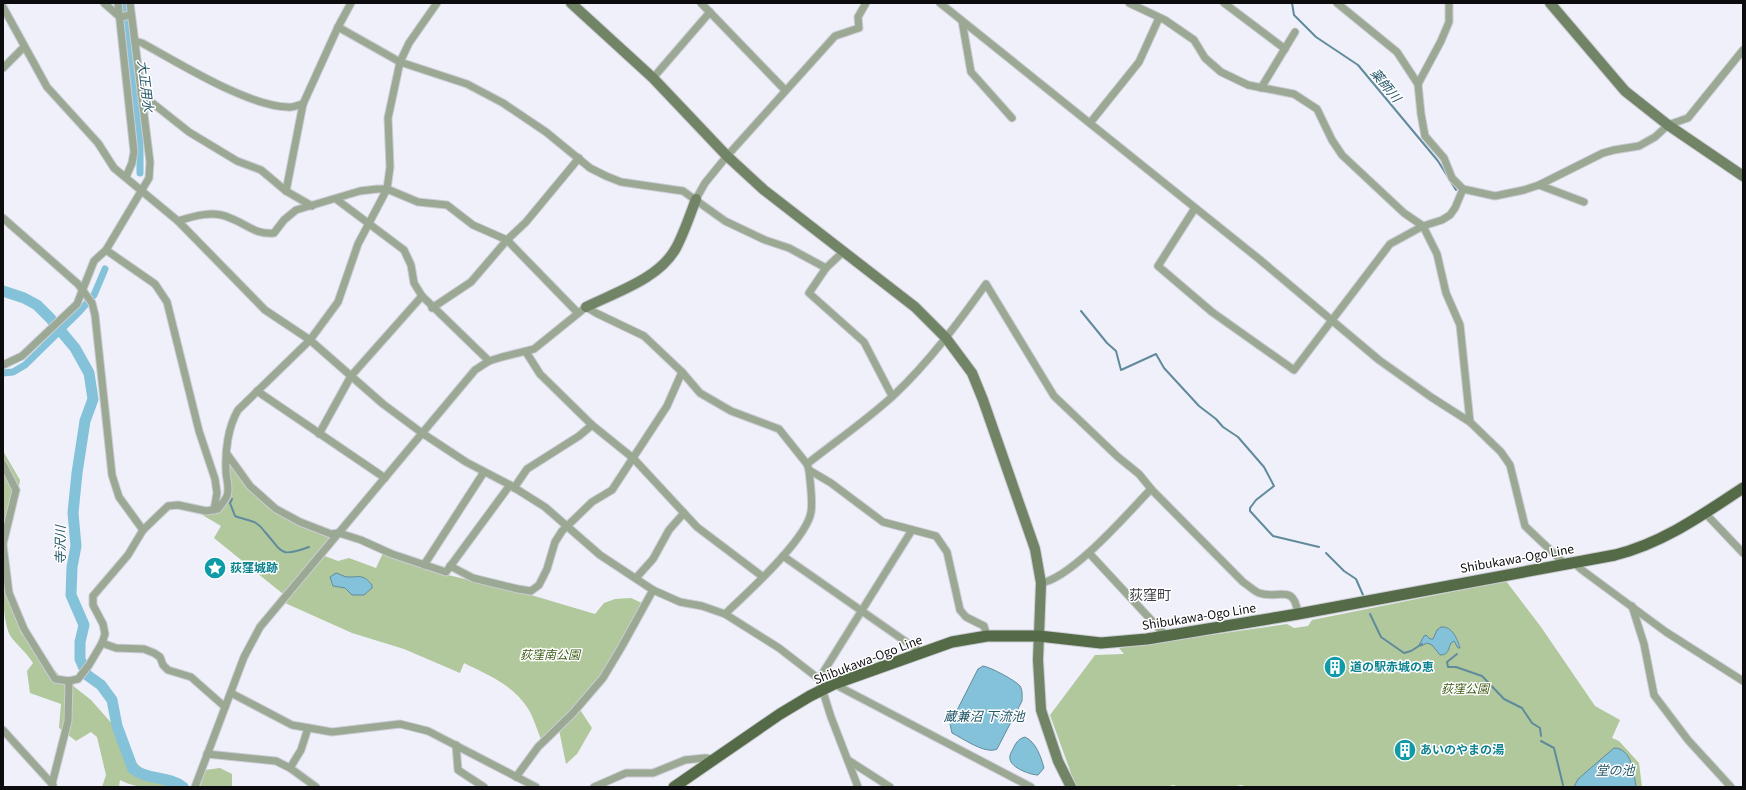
<svg xmlns="http://www.w3.org/2000/svg" width="1746" height="790" font-family="Georgia,'Noto Sans JP',serif">
	<style>
		.green { fill: #b1c79c }
		.water { fill: #84c2d9; stroke: #608b9c }
		.lines { fill: none; stroke-linecap: round; stroke-linejoin: round }
		.stream { stroke: #608b9c; stroke-width: 2 }
		.canal { stroke: #84c2d9; stroke-width: 7 }
		.river { stroke: #84c2d9; stroke-width: 11 }
		.street-casing { stroke: #cbccd4; stroke-width: 9 }
		.secondary-casing { stroke: #cbccd4; stroke-width: 12 }
		.primary-casing { stroke: #cbccd4; stroke-width: 13 }
		.street { stroke: #9ba893; stroke-width: 7 }
		.secondary { stroke: #728466; stroke-width: 10 }
		.primary { stroke: #556b47; stroke-width: 11 }
		.labels { text-anchor: middle; stroke-width: 3; stroke-linejoin: round; paint-order: stroke }
		.street-label { font-size: 12px; fill: #0c0c0f; stroke: #fff }
		.culture-label { font-size: 12px; font-weight: bold; fill: #0d838f; stroke: #fff; text-anchor: start }
		.park-label { font-size: 12px; font-style: italic; fill: #3e5b16; stroke: #fff }
		.water-label { font-size: 13px; font-style: italic; fill: #245768; stroke: #fff }
		.quarter-label { font-size: 14px; fill: #3f3f47; stroke: #fff }
	</style>
	<rect width="100%" height="100%" fill="#eff0fa"/>
	<g class="green">
		<path d="M 3,451 L 20,480 L 13,521 L 3,534 Z"/>
		<path d="M 229,462 L 276,512 L 331,536 L 317,553 L 338,561 L 349,558 L 376,568 L 383,553 L 448,575 L 521,592 L 595,614 L 604,603 L 615,599 L 631,598 L 644,604 L 601,675 L 577,705 L 592,728 L 577,754 L 566,764 L 558,725 L 541,739 C 537,730 534,719 529,710 C 514,685 488,675 464,663 L 460,673 L 404,649 L 352,633 L 285,603 L 288,598 L 214,538 L 221,526 L 194,510 L 206,513 L 230,494 Z"/>
		<path d="M 3,579 L 21,633 L 58,674 L 91,700 L 114,726 L 131,758 L 145,771 L 166,777 L 178,787 C 158,787 138,790 120,780 L 119,787 L 102,787 L 106,775 L 97,737 L 91,732 L 76,741 L 59,728 L 61,704 L 30,693 L 27,671 L 33,663 C 27,653 18,646 11,637 C 3,624 3,594 3,579 Z"/>
		<path d="M 1506,581 L 1541,627 L 1595,706 L 1620,720 L 1612,738 L 1619,741 L 1639,763 L 1642,787 L 1245,787 L 1242,785 L 1229,787 L 1178,787 L 1174,785 L 1164,787 L 1076,787 L 1050,715 L 1095,655 L 1124,654 L 1119,648 L 1287,624 L 1294,628 L 1308,626 L 1312,620 Z"/>
		<path d="M 220,768 L 232,774 L 232,787 L 200,787 L 205,770 Z"/>
	</g>
	<g class="water">
		<path d="M 336,573 C 340,574 344,577 348,577 C 361,577 363,574 372,585 L 372,588 L 364,595 L 352,595 L 345,588 L 333,586 L 330,577 Z"/>
		<path d="M 1441,627 C 1452,626 1457,638 1460,648 L 1458,648 L 1454,641 L 1451,643 C 1448,649 1449,655 1440,655 L 1432,645 L 1427,643 L 1421,646 L 1419,645 L 1424,636 L 1426,635 L 1430,639 L 1433,639 L 1437,630 Z"/>
		<path d="M 983,666 C 990,667 1015,680 1020,686 C 1023,691 1022,696 1022,701 L 997,749 C 986,755 962,738 952,733 L 950,724 L 978,669 Z"/>
		<path d="M 1025,737 C 1036,742 1041,757 1044,768 L 1038,775 C 1031,775 1011,768 1010,759 C 1009,755 1012,751 1014,747 C 1017,741 1019,739 1025,737 Z"/>
		<path d="M 1614,748 C 1632,748 1634,774 1636,787 L 1574,787 L 1578,779 Z"/>
	</g>
	<g class="lines">
		<g class="stream">
			<path d="M 1292,3 L 1294,15 L 1316,37 L 1358,65 L 1438,161 L 1456,190"/>
			<path d="M 1081,311 L 1107,343 L 1116,351 L 1121,370 L 1156,354 L 1164,368 L 1199,406 L 1216,419 L 1223,427 L 1238,437 L 1264,467 L 1274,486 L 1256,500 L 1250,508 L 1250,511 L 1273,536 L 1319,547"/>
			<path d="M 232,499 L 230,503 L 235,516 C 242,519 251,520 256,523 C 259,525 263,529 265,532 C 283,552 279,558 309,547"/>
			<path d="M 1326,553 L 1344,571 L 1356,579 L 1363,595"/>
			<path d="M 1370,614 L 1381,637 L 1404,653 L 1411,651 L 1422,644"/>
			<path d="M 1457,654 L 1447,662 L 1448,667 L 1456,667 L 1482,676 L 1504,699 L 1522,708 L 1532,723 L 1540,728 L 1541,736"/>
			<path d="M 1541,741 L 1554,748 L 1563,785"/>
		</g>
		<g class="canal">
			<path d="M 123,3 L 140,136 L 140,173"/>
			<path d="M 3,373 L 13,372 L 25,365 L 79,312 L 94,295 L 105,269"/>
		</g>
		<path class="river" d="M 3,291 L 24,298 L 37,305 L 50,318 L 75,348 L 89,373 L 93,399 L 85,421 L 77,473 L 73,513 L 76,546 L 72,567 L 71,595 L 84,625 L 80,642 L 80,659 L 87,675 L 101,685 L 112,700 L 117,726 L 133,769 C 147,780 169,776 183,787"/>
		<g class="street-casing">
			<g id="street">
				<path d="M 104,3 L 120,17 L 131,15"/>
				<path d="M 118,3 L 134,152 L 132,163 L 126,177"/>
				<path d="M 701,3 L 785,90"/>
				<path d="M 940,3 L 1259,259 L 1379,360 L 1431,397 L 1470,422 L 1501,452 L 1510,465 L 1525,526 L 1565,564"/>
				<path d="M 1129,3 L 1165,20 L 1194,40 L 1205,58 L 1221,72 L 1248,85 L 1294,94 L 1317,109 L 1332,140 L 1342,155 L 1404,213 L 1423,226 L 1437,254 L 1446,293 L 1460,325 L 1470,422"/>
				<path d="M 1224,3 L 1285,49"/>
				<path d="M 1337,3 L 1397,52 L 1418,84 L 1421,114 L 1425,136 L 1444,158 L 1452,178 L 1463,189 L 1495,196 L 1524,190 L 1539,185 L 1603,153 L 1614,150 L 1639,146 L 1655,137 L 1668,125 L 1688,118 L 1743,50"/>
				<path d="M 3,7 L 47,87 L 98,143 L 114,168 L 178,221 L 265,310 L 310,340 L 383,404 L 422,433 L 466,462 L 510,485 L 545,507 L 600,555 L 653,590 L 680,602 L 702,606 L 725,614 L 779,648 L 819,679 L 831,717 L 858,787"/>
				<path d="M 962,21 L 971,72 L 1012,118"/>
				<path d="M 338,27 L 400,62 L 467,84 L 503,103 L 546,132 L 590,168 L 606,176 L 621,182 L 683,191 L 725,221 L 765,240 L 789,248 L 826,268"/>
				<path d="M 135,41 L 142,43 C 179,63 247,106 288,107 C 292,108 298,105 303,104"/>
				<path d="M 3,68 L 24,47"/>
				<path d="M 653,78 L 710,12"/>
				<path d="M 1418,84 L 1441,41 L 1449,22 L 1449,3"/>
				<path d="M 1261,88 L 1295,32"/>
				<path d="M 141,94 L 189,132 L 237,161 L 261,170 L 286,191 L 312,206"/>
				<path d="M 1090,123 L 1139,62 L 1159,18"/>
				<path d="M 1539,185 L 1584,202"/>
				<path d="M 286,191 L 303,104 L 338,27 L 351,3"/>
				<path d="M 336,199 L 404,250 L 411,265 L 414,283 L 422,296"/>
				<path d="M 696,199 L 705,183 L 727,156 L 835,36 L 859,28 L 858,17 L 866,3"/>
				<path d="M 1195,208 L 1158,266 L 1212,312 L 1294,370 L 1390,244 L 1423,226 L 1442,220 L 1450,215 L 1455,208 L 1463,189"/>
				<path d="M 3,218 L 78,284 L 92,303 L 95,315 L 112,475 L 119,497 L 143,530"/>
				<path d="M 178,221 C 194,216 213,210 230,218 C 247,224 255,235 274,233 L 284,220 L 296,210 L 360,191 L 377,189 L 387,189 L 418,202 L 447,205 L 473,225 L 507,240 L 578,313"/>
				<path d="M 106,250 L 155,284 L 167,302 L 199,431 L 215,479 L 217,493 L 214,510"/>
				<path d="M 843,252 L 826,268 L 809,293 L 864,342 L 892,396"/>
				<path d="M 432,308 L 471,282 L 507,240 L 526,222 L 579,158"/>
				<path d="M 526,352 L 540,374 L 592,425 L 633,458 L 697,527 L 763,577"/>
				<path d="M 3,365 L 22,356 L 77,304 L 94,261 L 106,250 L 149,178 L 150,162 L 130,3"/>
				<path d="M 257,391 L 385,478"/>
				<path d="M 319,434 L 351,376 L 422,296 L 489,361"/>
				<path d="M 227,454 L 250,486 L 276,509 L 300,522 L 331,534 L 339,533 L 361,540 L 392,554 L 446,572 L 510,485"/>
				<path d="M 3,464 L 16,490 L 3,544"/>
				<path d="M 807,464 C 836,441 867,420 894,395 C 929,362 958,323 986,284 L 1054,396 L 1118,457 L 1139,474 L 1152,490 L 1243,582 C 1248,585 1254,591 1259,593 C 1278,600 1294,582 1298,614"/>
				<path d="M 809,470 L 831,483 L 883,522 L 936,536 L 947,552 L 960,610 L 966,617 L 984,626 L 987,636"/>
				<path d="M 514,488 L 527,469 L 579,436 L 592,425"/>
				<path d="M 1705,513 L 1743,553"/>
				<path d="M 3,545 L 9,593 L 24,629 L 55,679 L 69,681 L 78,679 L 89,665 L 102,643 L 105,634 L 103,624 L 93,605 L 93,596 L 128,555 L 143,530 L 168,506 L 178,505 L 206,511 L 218,509 C 221,505 225,500 227,496 C 230,487 226,479 226,471 C 225,451 228,427 238,410 L 310,340 L 338,302 L 358,244 L 387,189 L 390,167 L 388,118 L 400,62 L 409,43 L 437,3"/>
				<path d="M 1089,553 L 1166,636"/>
				<path d="M 783,556 L 922,653"/>
				<path d="M 1573,562 L 1582,570 L 1666,632 L 1743,681"/>
				<path d="M 424,565 L 484,472"/>
				<path d="M 450,566 L 473,578 L 518,589 L 531,591 L 539,585 L 547,569 L 555,542 L 562,531 L 592,502 L 612,490 L 667,406 L 682,372"/>
				<path d="M 636,578 L 653,559 L 669,530 L 684,513"/>
				<path d="M 1041,583 C 1072,578 1128,513 1151,489"/>
				<path d="M 1632,606 L 1644,644 L 1654,695 L 1688,740 L 1731,787"/>
				<path d="M 102,643 L 116,648 L 144,649 L 154,653 L 160,657 L 163,665 L 168,670 L 191,677 L 225,707"/>
				<path d="M 819,679 L 912,530"/>
				<path d="M 834,684 L 1031,787"/>
				<path d="M 231,693 L 292,725 L 332,732 L 400,724 L 428,731 L 536,787"/>
				<path d="M 3,730 L 53,785"/>
				<path d="M 456,745 L 458,770 L 484,787"/>
				<path d="M 207,754 L 276,761 L 290,768 L 316,787"/>
				<path d="M 848,760 L 890,787"/>
				<path d="M 290,768 L 301,750 L 308,728"/>
				<path d="M 516,777 L 538,747 L 572,714 L 603,678 L 621,648 L 653,590"/>
				<path d="M 52,784 L 68,721 L 69,681"/>
				<path d="M 195,787 L 244,657 L 260,627 L 475,370 L 489,361 L 502,357 L 534,349 L 586,307 L 596,313 L 644,336 L 682,372 L 700,393 L 731,411 L 779,429 L 807,464 L 809,470 C 810,483 813,499 811,512 C 807,539 746,594 725,614"/>
				<path d="M 594,787 L 626,773 L 653,773 L 685,760 L 705,758 L 714,759"/>
			</g>
		</g>
		<g class="secondary-casing">
			<g id="secondary">
				<path d="M 571,3 L 653,78 L 727,156 L 764,190 L 915,307 L 946,338 L 972,373 L 983,400 L 1035,549 L 1041,583 L 1038,660 L 1041,710 L 1058,761 L 1071,787"/>
				<path d="M 1550,3 L 1625,91 L 1668,125 L 1743,176"/>
				<path d="M 586,307 C 616,292 659,279 676,248 C 684,233 690,215 696,199"/>
			</g>
		</g>
		<g class="primary-casing">
			<path id="primary" d="M 674,787 L 780,714 L 810,696 L 834,684 L 952,642 L 987,636 L 1039,636 L 1101,643 L 1147,639 L 1298,614 L 1615,555 C 1663,543 1702,515 1743,488"/>
		</g>
		<use href="#street" class="street"/>
		<use href="#secondary" class="secondary"/>
		<use href="#primary" class="primary"/>
	</g>
	<defs>
		<g id="sight-disc" transform="scale(1.15)"><circle r="9.5" fill="#0f9aa8" stroke="#fff"/><path d="M0-6L1.8-2.2L6-1.7L2.9 1.2L3.7 5.4L0 3.3L-3.7 5.4L-2.9 1.2L-6-1.7L-1.8-2.2Z" fill="#fff"/></g>
		<g id="building-disc" transform="scale(1.15)"><circle r="9.5" fill="#0f9aa8" stroke="#fff"/><path d="M-4-6H4V6H1V3H-1V6H-4ZM-2.5-4.3h1.7v1.8h-1.7ZM.8-4.3h1.7v1.8H.8ZM-2.5-1h1.7V.8h-1.7ZM.8-1h1.7V.8H.8Z" fill="#fff"/></g>
	</defs>
	<g fill-rule="evenodd">
		<use href="#sight-disc" x="215" y="568"/>
		<use href="#building-disc" x="1335" y="667"/>
		<use href="#building-disc" x="1405" y="750"/>
	</g>
	<g class="labels">
		<g class="street-label">
			<text transform="translate(1517 559) rotate(-10)" y="4">Shibukawa-Ogo Line</text>
			<text transform="translate(1199 617) rotate(-9)" y="4">Shibukawa-Ogo Line</text>
			<text transform="translate(868 660) rotate(-21)" y="4">Shibukawa-Ogo Line</text>
		</g>
		<g class="culture-label">
			<text x="230" y="572">荻窪城跡</text>
			<text x="1350" y="671">道の駅赤城の恵</text>
			<text x="1420" y="754">あいのやまの湯</text>
		</g>
		<g class="park-label">
			<text x="550" y="659">荻窪南公園</text>
			<text x="1465" y="693">荻窪公園</text>
		</g>
		<g class="water-label">
			<text transform="translate(1386 85) rotate(50)" y="5">薬師川</text>
			<text transform="translate(146 86) rotate(83)" y="5">大正用水</text>
			<text transform="translate(60 545) rotate(-90)" y="5">寺沢川</text>
			<text x="984" y="721">蔵兼沼 下流池</text>
			<text x="1615" y="775">堂の池</text>
		</g>
		<g class="quarter-label">
			<text x="1150" y="600">荻窪町</text>
		</g>
	</g>
	<rect width="1746" height="790" fill="none" stroke="#0c0c0f" stroke-width="8"/>
</svg>
